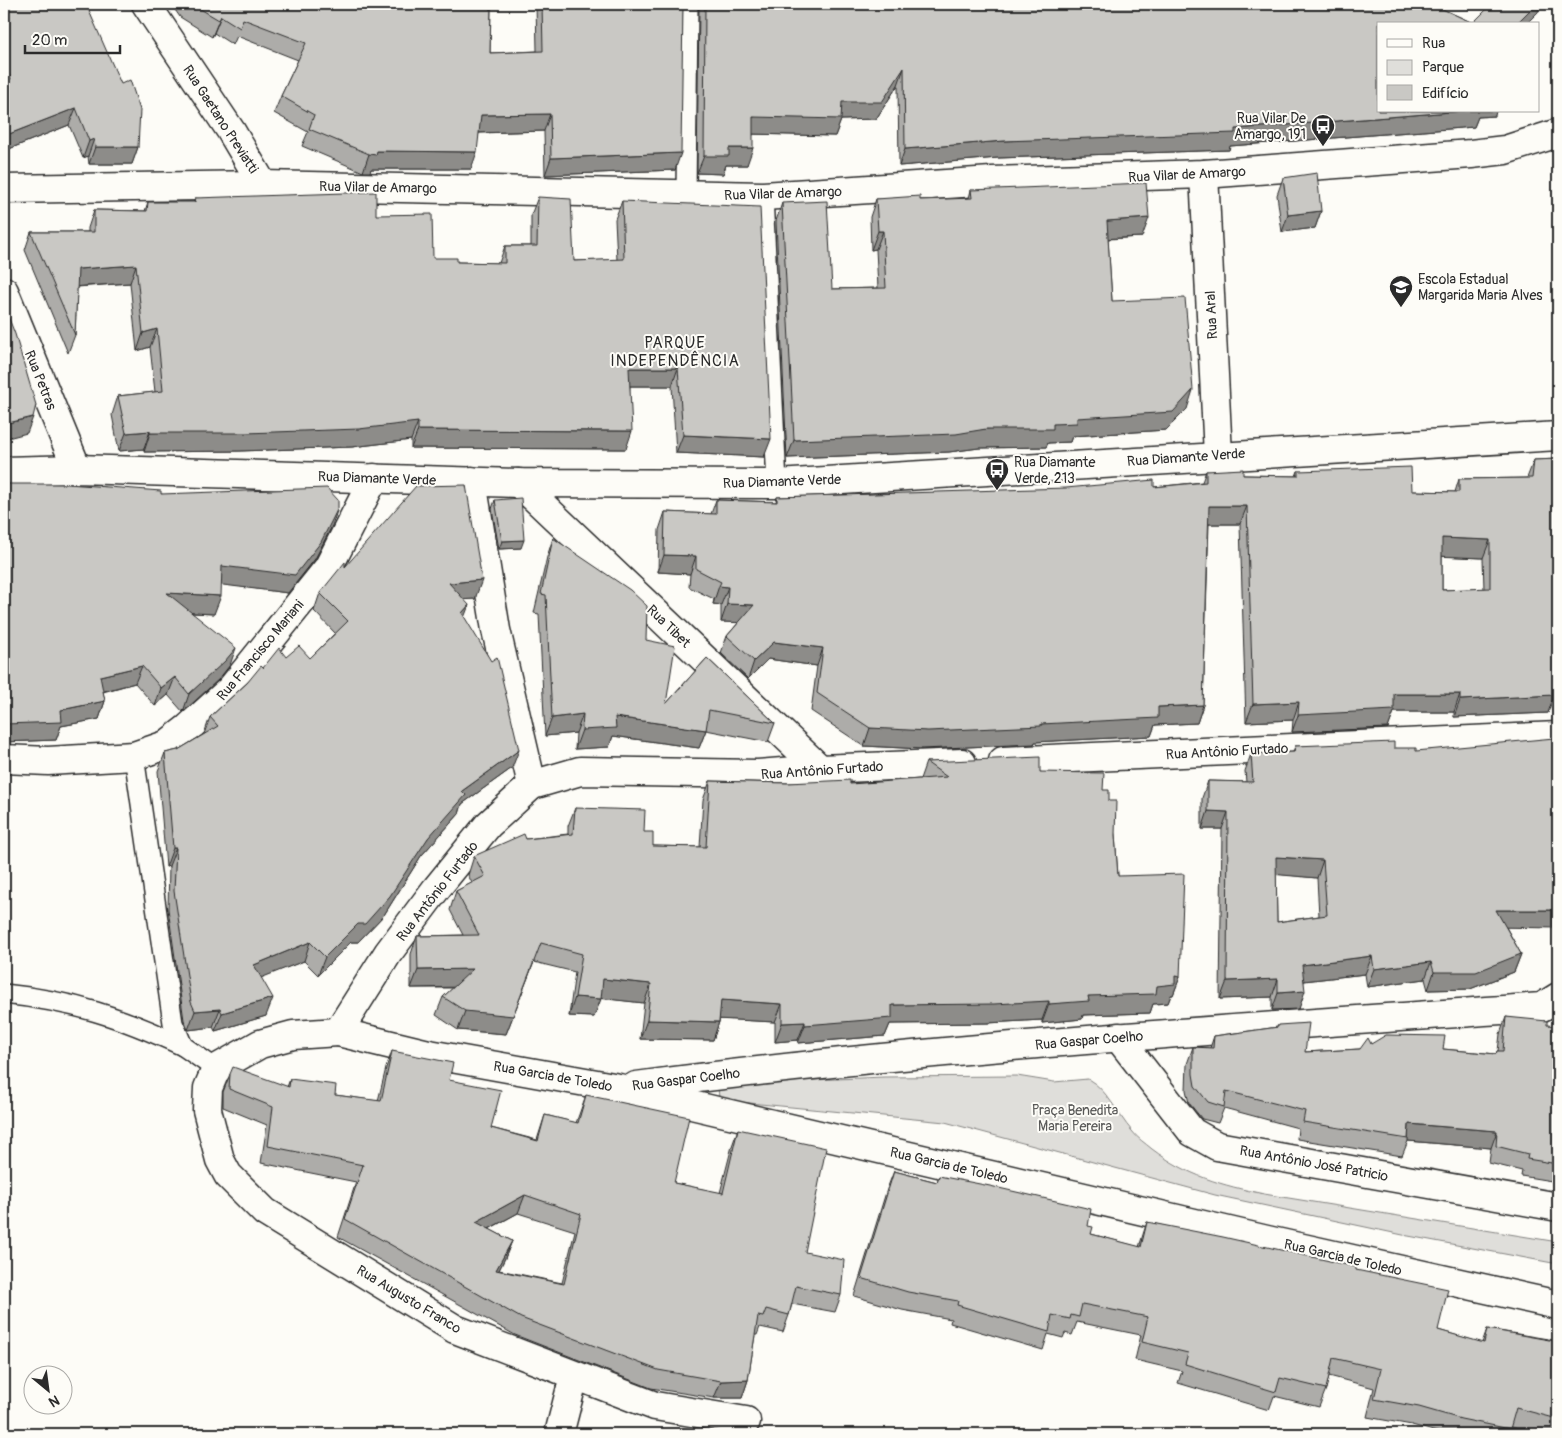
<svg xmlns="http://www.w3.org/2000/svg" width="1562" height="1438" font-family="Pangolin,sans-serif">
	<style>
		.green { fill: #dfdeda; stroke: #858482 }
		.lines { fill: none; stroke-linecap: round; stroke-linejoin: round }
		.service-casing { stroke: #2b2b2b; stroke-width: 22 }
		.minor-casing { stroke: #2b2b2b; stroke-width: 31 }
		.service { stroke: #fdfcf7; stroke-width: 19 }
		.minor { stroke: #fdfcf7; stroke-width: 28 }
		.wall { fill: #adaca9; stroke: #2b2b2b; fill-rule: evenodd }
		.shaded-wall { fill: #8d8c89; stroke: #2b2b2b }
		.building { fill: #c9c8c4; stroke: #2b2b2b; fill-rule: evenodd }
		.labels { text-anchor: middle; stroke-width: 4; stroke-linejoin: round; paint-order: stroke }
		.poi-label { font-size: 14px; fill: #2b2b2b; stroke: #fdfcf7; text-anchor: start }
		.street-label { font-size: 14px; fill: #2b2b2b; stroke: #fdfcf7 }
		.park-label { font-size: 14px; fill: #585857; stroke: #fdfcf7 }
		.quarter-label { font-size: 16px; letter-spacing: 1px; fill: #2b2b2b; stroke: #fdfcf7 }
	</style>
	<rect width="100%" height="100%" fill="#fdfcf7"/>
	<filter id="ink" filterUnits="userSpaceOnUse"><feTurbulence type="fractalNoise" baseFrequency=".02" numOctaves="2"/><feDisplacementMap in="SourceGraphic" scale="10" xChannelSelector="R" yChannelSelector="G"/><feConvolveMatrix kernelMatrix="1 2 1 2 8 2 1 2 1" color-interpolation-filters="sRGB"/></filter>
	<g filter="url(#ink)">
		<path class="green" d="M 1017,1076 L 1054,1082 L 1088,1079 C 1108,1090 1117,1114 1132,1131 C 1137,1138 1145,1143 1152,1149 C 1188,1176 1221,1185 1264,1194 L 1558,1242 L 1558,1264 L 1403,1235 L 1215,1195 L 945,1122 L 719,1100 L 718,1084 L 884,1077 Z"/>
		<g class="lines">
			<g class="service-casing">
				<g id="service">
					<path d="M 686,195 L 688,4"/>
					<path d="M 763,196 L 777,484"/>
					<path d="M 134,756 L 173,1023 L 183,1046 L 216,1069"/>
					<path d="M 4,994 C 72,1001 121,1017 183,1046"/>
				</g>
			</g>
			<g class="minor-casing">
				<g id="minor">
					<path d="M 146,4 L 231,131 L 263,185"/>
					<path d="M 1204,174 L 1218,455"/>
					<path d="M 4,189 L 263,185 L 763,196 L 992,181 L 1204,174 L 1471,154 L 1505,150 L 1558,133"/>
					<path d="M 4,291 L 77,469"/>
					<path d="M 4,471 L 77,469 L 519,483 L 777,484 L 1558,436"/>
					<path d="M 472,481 L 496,630 L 532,785"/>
					<path d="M 519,483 L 820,769"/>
					<path d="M 4,759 L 48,761 L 134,756 L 166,745 L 188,728 L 230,690 L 328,568 L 374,478"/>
					<path d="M 1003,761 L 1558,736"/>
					<path d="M 338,1032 L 429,1054 L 619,1088 L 1267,1240 L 1558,1305"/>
					<path d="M 1118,1037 L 1192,1132 L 1217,1146 L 1558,1207"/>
					<path d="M 636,1086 C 937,1046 1240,1029 1542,1007 L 1558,997"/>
					<path d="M 746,1421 L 655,1406 L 455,1329 L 265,1212 L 228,1175 L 220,1160 L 207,1110 L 208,1088 L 216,1069 L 260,1044 L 293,1035 L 338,1032 L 388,953 L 436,889 L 488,825 L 532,785 L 580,771 L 758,774 L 820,769 L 962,763"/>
					<path d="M 559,1434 L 574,1376"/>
				</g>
			</g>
			<use href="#service" class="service"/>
			<use href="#minor" class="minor"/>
		</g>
		<g class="wall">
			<path d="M 4,4 L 89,6 L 88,8 L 138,147 L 132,164 L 89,164 L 88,156 L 83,158 L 69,125 L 4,151 Z"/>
			<path d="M 171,4 L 491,4 L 490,53 L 537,51 L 536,4 L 683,4 L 675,170 L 545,175 L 544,131 L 479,133 L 471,169 L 371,169 L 370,172 L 363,172 L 302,146 L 308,132 L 274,113 L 281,96 L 298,60 L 237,36 L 233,45 L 214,33 L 212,37 L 180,17 Z"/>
			<path d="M 699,4 L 1438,4 L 1438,7 L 1473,23 L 1538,12 L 1526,24 L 1378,24 L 1495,116 L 1478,117 L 1474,127 L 1230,146 L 1229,150 L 998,158 L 899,166 L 898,85 L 876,119 L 841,120 L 835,136 L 753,134 L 747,165 L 726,165 L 723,174 L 697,173 Z"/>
			<path d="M 1283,178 L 1321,211 L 1315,228 L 1282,232 L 1277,195 Z"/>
			<path d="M 971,190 L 1142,237 L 1108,239 L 1112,301 L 1187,409 L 1166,430 L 1072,436 L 1070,442 L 1048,443 L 1046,447 L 979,448 L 949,452 L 787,458 L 776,221 L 782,203 L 832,289 L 878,288 L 876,249 L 871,250 L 870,217 L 876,199 L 920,200 L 969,198 Z"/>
			<path d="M 538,197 L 574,261 L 617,260 L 615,219 L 622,201 L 764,457 L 676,453 L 672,386 L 630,386 L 626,449 L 411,448 L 411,440 L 352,447 L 240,451 L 144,452 L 144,449 L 119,451 L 112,415 L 118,396 L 155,392 L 150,347 L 137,351 L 130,283 L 77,287 L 75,335 L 68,353 L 25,250 L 31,232 L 88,232 L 88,228 L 94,210 L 145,211 L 148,202 L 194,202 L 195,198 L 376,215 L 433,258 L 457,262 L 499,263 L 505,246 L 531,246 L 531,215 Z"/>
			<path d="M 1558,459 L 1558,595 L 1554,596 L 1548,713 L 1454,717 L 1454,712 L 1394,712 L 1388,728 L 1292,732 L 1293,720 L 1246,722 L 1240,524 L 1209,524 L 1203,705 L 1197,723 L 1155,725 L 1151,736 L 1035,742 L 1034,744 L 922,749 L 864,746 L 811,711 L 817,666 L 768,659 L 748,679 L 721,653 L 727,636 L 739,622 L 721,622 L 721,605 L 713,604 L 714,599 L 689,587 L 690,574 L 658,572 L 659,530 L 665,512 L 711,514 L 716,500 L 776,502 L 777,497 L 1154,487 L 1202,482 L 1206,471 L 1243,475 L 1296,476 L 1298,471 L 1412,491 L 1455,492 L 1459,479 L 1527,478 L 1534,460 ZM 1442,556 L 1483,558 L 1484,589 L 1442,590 Z"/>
			<path d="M 4,484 L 161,494 L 332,526 L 315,559 L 288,593 L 221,584 L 214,614 L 192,613 L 230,665 L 219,679 L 183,712 L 168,695 L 155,706 L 135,683 L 103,692 L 105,701 L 99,719 L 61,726 L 56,740 L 4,742 Z"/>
			<path d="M 495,500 L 521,548 L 499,549 L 492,509 Z"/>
			<path d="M 553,538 L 646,640 L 666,704 L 707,658 L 775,723 L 768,742 L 706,730 L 699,748 L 613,736 L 609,747 L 575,749 L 576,733 L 545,736 L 539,614 L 534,613 L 547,557 Z"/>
			<path d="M 345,567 L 475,599 L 464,599 L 464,616 L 512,768 L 462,804 L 459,814 L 421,856 L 384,915 L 358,942 L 351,942 L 318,975 L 304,961 L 261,977 L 266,1016 L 215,1031 L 213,1027 L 188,1030 L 184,1020 L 168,909 L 169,866 L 166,867 L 158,771 L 165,753 L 178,750 L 204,734 L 210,717 L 263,668 L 310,658 L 335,633 L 314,611 L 320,593 Z"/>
			<path d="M 1295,746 L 1394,748 L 1416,751 L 1506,927 L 1521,954 L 1514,972 L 1470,989 L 1428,990 L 1425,979 L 1367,987 L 1365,974 L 1304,981 L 1299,1009 L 1272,1010 L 1272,997 L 1220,999 L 1222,829 L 1202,829 L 1202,798 L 1208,781 L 1246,782 L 1245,771 L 1251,754 L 1293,752 ZM 1276,874 L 1317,878 L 1319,916 L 1277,922 Z"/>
			<path d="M 926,762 L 1040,772 L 1103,790 L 1109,801 L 1115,835 L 1118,876 L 1180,977 L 1173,995 L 1171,995 L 1168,1003 L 1153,1004 L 1150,1013 L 1083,1015 L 1082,1019 L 1042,1023 L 1042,1020 L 987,1023 L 890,1024 L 885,1036 L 798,1043 L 798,1040 L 775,1042 L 775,1022 L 720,1019 L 713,1040 L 640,1039 L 644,1003 L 601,998 L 594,1017 L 569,1016 L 575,972 L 534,962 L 506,1034 L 458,1030 L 436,1015 L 443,997 L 453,988 L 411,988 L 411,954 L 417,936 L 463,935 L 450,910 L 456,891 L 472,883 L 468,875 L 474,856 L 526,839 L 568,834 L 568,826 L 575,808 L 644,832 L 653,846 L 700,847 L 703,800 L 710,781 L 788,783 L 850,784 L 920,779 Z"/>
			<path d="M 1506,1017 L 1547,1025 L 1558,1031 L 1558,1182 L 1521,1176 L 1522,1171 L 1489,1163 L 1491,1148 L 1408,1141 L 1402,1156 L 1297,1139 L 1298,1128 L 1224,1108 L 1218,1123 L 1202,1119 L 1189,1103 L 1186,1090 L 1187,1064 L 1193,1047 L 1210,1048 L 1214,1036 L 1278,1027 L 1278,1025 L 1305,1052 L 1360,1049 L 1371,1044 L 1443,1049 L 1496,1054 L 1497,1051 L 1498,1051 L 1500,1034 Z"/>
			<path d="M 392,1051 L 449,1080 L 491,1128 L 537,1140 L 545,1115 L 576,1123 L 586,1095 L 674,1183 L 720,1193 L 732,1146 L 738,1129 L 805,1252 L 841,1295 L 835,1312 L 792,1304 L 789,1315 L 783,1332 L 760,1327 L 757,1335 L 755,1335 L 748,1380 L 742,1398 L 714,1398 L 651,1388 L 515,1335 L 338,1237 L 356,1182 L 261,1163 L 267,1125 L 223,1107 L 223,1092 L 230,1074 L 287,1087 L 290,1079 L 335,1095 L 378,1101 L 386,1068 ZM 518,1213 L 575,1231 L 562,1283 L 499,1270 L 505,1258 L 512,1241 L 489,1229 Z"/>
			<path d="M 894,1171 L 937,1182 L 939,1176 L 1088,1226 L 1091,1234 L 1139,1247 L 1147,1222 L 1356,1270 L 1438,1330 L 1482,1343 L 1487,1329 L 1554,1340 L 1558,1326 L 1558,1434 L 1539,1434 L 1510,1427 L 1508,1434 L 1444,1434 L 1412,1425 L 1367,1417 L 1374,1388 L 1329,1376 L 1326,1389 L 1319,1407 L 1274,1396 L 1269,1410 L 1178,1383 L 1182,1371 L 1135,1360 L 1141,1335 L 1077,1322 L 1072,1335 L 1065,1333 L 1063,1338 L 1048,1334 L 1043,1350 L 950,1323 L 951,1319 L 902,1310 L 854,1296 L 887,1189 Z"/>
		</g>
		<g class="shaded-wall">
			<path d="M 84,4 L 95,4 L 89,6 L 85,17 Z"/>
			<path d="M 1536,4 L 1541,4 L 1538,12 L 1526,24 L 1516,24 Z"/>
			<path d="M 221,16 L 214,33 L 212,37 L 219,20 Z"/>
			<path d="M 904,68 L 898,85 L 876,119 L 841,120 L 835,136 L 747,134 L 753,117 L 842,102 Z"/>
			<path d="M 76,108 L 69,125 L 4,151 L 4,136 Z"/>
			<path d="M 1464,111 L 1496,111 L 1495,116 L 1478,117 L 1474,127 L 1230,146 L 1229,150 L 998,158 L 899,166 L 905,149 L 1004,141 L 1235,129 Z"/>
			<path d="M 550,114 L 544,131 L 475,133 L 481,115 Z"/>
			<path d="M 94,139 L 88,156 L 83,158 L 89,141 Z"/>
			<path d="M 95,147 L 138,147 L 132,164 L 89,164 Z"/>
			<path d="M 729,148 L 753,148 L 747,165 L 726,165 L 723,174 L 697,173 L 704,156 Z"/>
			<path d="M 377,151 L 477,152 L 471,169 L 371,169 L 370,172 L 363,172 L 369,154 Z"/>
			<path d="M 681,153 L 675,170 L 545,175 L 551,158 Z"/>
			<path d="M 1321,211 L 1315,228 L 1282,232 L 1288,215 Z"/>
			<path d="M 1149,218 L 1142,237 L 1101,239 L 1107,221 Z"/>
			<path d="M 878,231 L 883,231 L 876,249 L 871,250 Z"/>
			<path d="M 136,265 L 130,283 L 71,287 L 78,269 Z"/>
			<path d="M 157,329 L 150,347 L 137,351 L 143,333 Z"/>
			<path d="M 629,368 L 678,368 L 672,386 L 622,386 Z"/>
			<path d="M 1193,390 L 1187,409 L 1166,430 L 1072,436 L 1070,442 L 1048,443 L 1046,447 L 979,448 L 949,452 L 787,458 L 794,440 L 986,429 L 1053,424 L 1077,418 Z"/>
			<path d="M 33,417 L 27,433 L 4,439 L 4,424 Z"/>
			<path d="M 418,422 L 411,440 L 352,447 L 240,451 L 144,452 L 150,433 Z"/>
			<path d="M 418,430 L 632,431 L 626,449 L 411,448 Z"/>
			<path d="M 150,431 L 144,449 L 119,451 L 126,433 Z"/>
			<path d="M 683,435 L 771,439 L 764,457 L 676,453 Z"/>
			<path d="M 1209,506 L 1247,506 L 1240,524 L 1203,524 Z"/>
			<path d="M 338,508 L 332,526 L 315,559 L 288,593 L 215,584 L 222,566 Z"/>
			<path d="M 1442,538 L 1490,540 L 1483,558 L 1435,556 Z"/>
			<path d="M 524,540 L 521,548 L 499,549 L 502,541 Z"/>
			<path d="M 664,555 L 696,556 L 690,574 L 658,572 Z"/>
			<path d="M 1558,578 L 1558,595 L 1548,596 L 1554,579 Z"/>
			<path d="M 482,580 L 475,599 L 442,601 L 449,583 Z"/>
			<path d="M 719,586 L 728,587 L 721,605 L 713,604 Z"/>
			<path d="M 167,593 L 221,596 L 214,614 L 160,611 Z"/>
			<path d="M 727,604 L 754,605 L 748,623 L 721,622 Z"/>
			<path d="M 469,605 L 462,623 L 462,613 Z"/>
			<path d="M 774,642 L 823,648 L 817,666 L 768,659 L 748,679 L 754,661 Z"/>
			<path d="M 236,648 L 230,665 L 219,679 L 183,712 L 189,694 Z"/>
			<path d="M 142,666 L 135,683 L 93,694 L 100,676 Z"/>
			<path d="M 175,677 L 168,695 L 155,706 L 161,688 Z"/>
			<path d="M 1394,694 L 1460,694 L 1454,712 L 1394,712 L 1388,728 L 1292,732 L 1298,715 Z"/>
			<path d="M 1554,695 L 1548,713 L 1454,717 L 1460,700 Z"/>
			<path d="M 105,701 L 99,719 L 61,726 L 56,740 L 4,742 L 4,724 L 61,710 Z"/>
			<path d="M 1299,702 L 1293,720 L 1246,722 L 1253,704 Z"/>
			<path d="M 1203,705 L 1197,723 L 1155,725 L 1151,736 L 1035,742 L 1034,744 L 922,749 L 864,746 L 870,728 L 1041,724 L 1158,707 Z"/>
			<path d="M 583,714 L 576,733 L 545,736 L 552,718 Z"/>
			<path d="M 615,717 L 706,730 L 699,748 L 613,736 L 609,747 L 575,749 L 582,730 Z"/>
			<path d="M 519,750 L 512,768 L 462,804 L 459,814 L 421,856 L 384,915 L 358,942 L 351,942 L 318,975 L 325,957 L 428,838 L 462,791 Z"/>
			<path d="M 1208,811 L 1228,812 L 1222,829 L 1202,829 Z"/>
			<path d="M 173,848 L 176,848 L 169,866 L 166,867 Z"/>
			<path d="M 1276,857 L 1323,860 L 1317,878 L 1270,874 Z"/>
			<path d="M 1496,910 L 1558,910 L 1558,928 L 1490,927 Z"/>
			<path d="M 310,942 L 304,961 L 248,983 L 254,965 Z"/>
			<path d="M 1521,954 L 1514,972 L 1470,989 L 1428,990 L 1434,972 Z"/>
			<path d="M 1372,956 L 1365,974 L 1295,982 L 1302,965 Z"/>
			<path d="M 534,962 L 506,1034 L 458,1030 L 465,1011 Z"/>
			<path d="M 1431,962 L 1425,979 L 1367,987 L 1374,969 Z"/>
			<path d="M 473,969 L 466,987 L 411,988 L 418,970 Z"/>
			<path d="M 1175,976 L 1180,977 L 1173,995 L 1171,995 L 1168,1003 L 1153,1004 L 1150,1013 L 1083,1015 L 1082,1019 L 1042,1023 L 1049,1004 L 1088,996 L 1157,986 Z"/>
			<path d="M 603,979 L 651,984 L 644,1003 L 597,998 Z"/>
			<path d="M 1278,979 L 1272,997 L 1220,999 L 1227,981 Z"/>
			<path d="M 1305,991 L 1299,1009 L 1272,1010 L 1278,993 Z"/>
			<path d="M 575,997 L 601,999 L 594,1017 L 569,1016 Z"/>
			<path d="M 273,998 L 266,1016 L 215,1031 L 222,1013 Z"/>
			<path d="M 721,1000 L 782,1004 L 775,1022 L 715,1019 Z"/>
			<path d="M 1049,1001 L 1042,1020 L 987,1023 L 890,1024 L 885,1036 L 798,1043 L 805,1025 L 892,1005 Z"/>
			<path d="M 220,1009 L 213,1027 L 188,1030 L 195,1011 Z"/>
			<path d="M 647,1020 L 719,1022 L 713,1040 L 640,1039 Z"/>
			<path d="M 805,1022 L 798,1040 L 775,1042 L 782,1023 Z"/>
			<path d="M 1409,1124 L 1497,1131 L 1491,1148 L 1408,1141 Z"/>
			<path d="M 525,1195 L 518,1213 L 470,1239 L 476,1222 Z"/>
			<path d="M 512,1241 L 505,1258 L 490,1288 L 496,1270 Z"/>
			<path d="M 748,1380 L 742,1398 L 714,1398 L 721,1381 Z"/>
		</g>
		<g class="building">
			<path d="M 4,4 L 86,4 L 121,84 L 130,80 L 140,110 L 138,147 L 95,147 L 94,139 L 89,141 L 76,108 L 4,136 L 4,83 L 11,79 L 4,63 Z"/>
			<path d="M 192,4 L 491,4 L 490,53 L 543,51 L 542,4 L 683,4 L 681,153 L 551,158 L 550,114 L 481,115 L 477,152 L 377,151 L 376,155 L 369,154 L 309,129 L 314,115 L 281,96 L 306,43 L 243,19 L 240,28 L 221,16 L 219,20 Z"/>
			<path d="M 705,4 L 1438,4 L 1438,7 L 1473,23 L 1492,4 L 1536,4 L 1516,24 L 1378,24 L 1378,111 L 1464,111 L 1235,129 L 1235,133 L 1004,141 L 905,149 L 904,68 L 882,102 L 842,102 L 841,119 L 753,117 L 753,148 L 729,148 L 729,156 L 704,156 Z"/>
			<path d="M 1317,173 L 1321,211 L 1288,215 L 1283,178 Z"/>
			<path d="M 1146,183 L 1149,218 L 1107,221 L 1112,301 L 1185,298 L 1193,390 L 1173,412 L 1077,418 L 1077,423 L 1053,424 L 1053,429 L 986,429 L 956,434 L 794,440 L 782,203 L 827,201 L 832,289 L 886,288 L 883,231 L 878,231 L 876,199 L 920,196 L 920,200 L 972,198 L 971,190 Z"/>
			<path d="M 376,192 L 376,215 L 432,214 L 433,258 L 457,258 L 457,262 L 505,263 L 505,246 L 537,246 L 538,197 L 571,199 L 574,261 L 624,259 L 622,201 L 760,207 L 771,439 L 683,435 L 678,368 L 629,368 L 632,431 L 418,430 L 418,422 L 359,429 L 246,433 L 150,433 L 150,431 L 126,433 L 118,396 L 163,391 L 157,329 L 143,333 L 136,265 L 78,269 L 75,335 L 31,232 L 94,232 L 94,210 L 147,211 L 148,202 L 195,202 L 195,198 Z"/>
			<path d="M 4,306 L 15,334 L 36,405 L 33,417 L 4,424 Z"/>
			<path d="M 1558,459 L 1558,578 L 1554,579 L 1554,695 L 1460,700 L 1460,694 L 1394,694 L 1394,710 L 1298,715 L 1299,702 L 1253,704 L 1247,506 L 1209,506 L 1203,705 L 1158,707 L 1158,718 L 1041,724 L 1041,726 L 928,731 L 870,728 L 817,693 L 823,648 L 774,642 L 754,661 L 727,636 L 754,605 L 727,604 L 728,587 L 719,586 L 721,582 L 696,569 L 696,556 L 664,555 L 665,512 L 716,514 L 716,500 L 777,502 L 777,497 L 1066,488 L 1154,480 L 1154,487 L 1206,482 L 1206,471 L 1243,469 L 1243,475 L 1298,476 L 1298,471 L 1411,467 L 1412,491 L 1459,492 L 1459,479 L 1532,478 L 1534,460 ZM 1442,538 L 1490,540 L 1490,588 L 1442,590 Z"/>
			<path d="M 4,484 L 68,484 L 161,491 L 161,494 L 327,488 L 338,500 L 338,508 L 321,542 L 295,575 L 222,566 L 221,596 L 167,593 L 236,648 L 225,661 L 189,694 L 175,677 L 161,688 L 142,666 L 100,676 L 105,701 L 61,710 L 62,722 L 4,724 Z"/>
			<path d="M 466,485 L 482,580 L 449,583 L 469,605 L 462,613 L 491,661 L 497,657 L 519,750 L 462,791 L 466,795 L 428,838 L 390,896 L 365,924 L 358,924 L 325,957 L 310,942 L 254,965 L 273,998 L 222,1013 L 220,1009 L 195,1011 L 191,1002 L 174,891 L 176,848 L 173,848 L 165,753 L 178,750 L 218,726 L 210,717 L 247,683 L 261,666 L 263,668 L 279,648 L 286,657 L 299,646 L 310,658 L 348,621 L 320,593 L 345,562 L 345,567 L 416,486 Z"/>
			<path d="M 521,498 L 524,540 L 502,541 L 495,500 Z"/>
			<path d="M 553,538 L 630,590 L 647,606 L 646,640 L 675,646 L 666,704 L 707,658 L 775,723 L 709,710 L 706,730 L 615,717 L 616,728 L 582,730 L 583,714 L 552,718 L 546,595 L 541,594 Z"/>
			<path d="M 1554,738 L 1558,738 L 1558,910 L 1496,910 L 1521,954 L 1476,972 L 1434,972 L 1431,962 L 1374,969 L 1372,956 L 1302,965 L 1305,991 L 1278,993 L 1278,979 L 1227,981 L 1228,812 L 1208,811 L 1208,781 L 1253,782 L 1251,754 L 1294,752 L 1295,746 L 1394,742 L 1394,748 L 1416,748 L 1416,751 ZM 1276,857 L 1323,860 L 1327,915 L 1277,922 Z"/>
			<path d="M 1040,757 L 1040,772 L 1104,773 L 1103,790 L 1109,790 L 1109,801 L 1116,801 L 1115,835 L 1118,876 L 1184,874 L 1180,977 L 1175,976 L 1175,984 L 1157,986 L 1156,994 L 1088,996 L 1089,1001 L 1049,1004 L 1049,1001 L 994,1004 L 892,1005 L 892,1018 L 805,1025 L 805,1022 L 782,1023 L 782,1004 L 721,1000 L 719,1022 L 647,1020 L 651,984 L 603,979 L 601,999 L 575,997 L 582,954 L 541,943 L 513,1016 L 465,1011 L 443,997 L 473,969 L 418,970 L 417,936 L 479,935 L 456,891 L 485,876 L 474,856 L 524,834 L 526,839 L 573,834 L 575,808 L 645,810 L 644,832 L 653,832 L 653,846 L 706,847 L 710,781 L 788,783 L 850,780 L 850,784 L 947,777 L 926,762 Z"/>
			<path d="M 1506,1017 L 1547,1021 L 1547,1025 L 1557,1026 L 1557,1031 L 1558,1031 L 1558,1164 L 1527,1159 L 1528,1154 L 1496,1146 L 1497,1131 L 1409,1124 L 1408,1139 L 1303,1122 L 1305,1111 L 1226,1091 L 1224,1107 L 1208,1102 L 1195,1086 L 1193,1074 L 1193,1047 L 1213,1048 L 1214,1036 L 1278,1027 L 1278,1025 L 1309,1023 L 1305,1052 L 1360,1049 L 1368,1038 L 1371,1044 L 1386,1035 L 1445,1036 L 1443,1049 L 1496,1054 L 1497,1051 L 1503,1051 Z"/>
			<path d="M 392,1051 L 453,1063 L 449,1080 L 501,1090 L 491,1128 L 538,1141 L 545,1115 L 578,1123 L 586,1095 L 689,1117 L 674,1183 L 723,1193 L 738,1129 L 826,1148 L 805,1252 L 844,1260 L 841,1295 L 796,1286 L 789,1315 L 766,1309 L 763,1317 L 758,1316 L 748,1380 L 721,1381 L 658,1370 L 521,1318 L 345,1219 L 363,1165 L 268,1146 L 273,1107 L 229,1089 L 230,1074 L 233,1067 L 289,1087 L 290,1079 L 336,1085 L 335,1095 L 381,1101 ZM 525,1195 L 581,1214 L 564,1284 L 496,1270 L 512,1241 L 476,1222 Z"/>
			<path d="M 894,1171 L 937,1182 L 939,1176 L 990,1186 L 1091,1209 L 1088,1226 L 1093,1227 L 1091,1234 L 1141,1247 L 1147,1222 L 1223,1237 L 1356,1267 L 1356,1270 L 1448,1289 L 1438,1330 L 1484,1343 L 1487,1329 L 1555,1341 L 1558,1329 L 1558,1419 L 1516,1408 L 1510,1429 L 1461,1419 L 1419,1407 L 1374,1399 L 1381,1369 L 1333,1358 L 1326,1389 L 1280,1378 L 1276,1392 L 1185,1364 L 1188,1353 L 1142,1342 L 1148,1317 L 1082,1304 L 1079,1317 L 1071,1315 L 1070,1319 L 1052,1315 L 1049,1332 L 957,1305 L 958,1301 L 908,1292 L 861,1278 Z"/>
		</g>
	</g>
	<defs>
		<g id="bus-pin" transform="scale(1.25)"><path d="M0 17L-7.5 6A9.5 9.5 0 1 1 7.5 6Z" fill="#2b2b2b" stroke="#fdfcf7"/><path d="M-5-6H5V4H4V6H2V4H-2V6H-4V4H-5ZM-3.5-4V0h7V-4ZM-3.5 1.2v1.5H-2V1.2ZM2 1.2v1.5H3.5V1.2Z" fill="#fff"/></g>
		<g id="school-pin" transform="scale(1.25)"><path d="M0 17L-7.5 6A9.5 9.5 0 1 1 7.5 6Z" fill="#2b2b2b" stroke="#fdfcf7"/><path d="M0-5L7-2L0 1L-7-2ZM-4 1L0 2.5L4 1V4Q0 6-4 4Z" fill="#fff"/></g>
	</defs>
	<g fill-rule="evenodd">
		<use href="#bus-pin" x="1323" y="126"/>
		<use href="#school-pin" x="1401" y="287"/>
		<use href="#bus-pin" x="997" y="470"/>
	</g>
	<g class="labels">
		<g class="poi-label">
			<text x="1306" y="123" text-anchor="end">Rua Vilar De<tspan x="1306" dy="16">Amargo, 191</tspan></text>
			<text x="1418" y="284">Escola Estadual<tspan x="1418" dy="16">Margarida Maria Alves</tspan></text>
			<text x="1014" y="467">Rua Diamante<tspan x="1014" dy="16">Verde, 213</tspan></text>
		</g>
		<g class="street-label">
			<text transform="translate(221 119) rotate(57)" y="5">Rua Gaetano Previatti</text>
			<text transform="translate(1187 174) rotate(-3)" y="5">Rua Vilar de Amargo</text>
			<text transform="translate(378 187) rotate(1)" y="5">Rua Vilar de Amargo</text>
			<text transform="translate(783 193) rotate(-2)" y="5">Rua Vilar de Amargo</text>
			<text transform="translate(1211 315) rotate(-93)" y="5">Rua Aral</text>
			<text transform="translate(41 380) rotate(68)" y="5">Rua Petras</text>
			<text transform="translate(1186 457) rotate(-4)" y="5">Rua Diamante Verde</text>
			<text transform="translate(377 478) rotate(2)" y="5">Rua Diamante Verde</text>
			<text transform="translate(782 481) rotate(-2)" y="5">Rua Diamante Verde</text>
			<text transform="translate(669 626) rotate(44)" y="5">Rua Tibet</text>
			<text transform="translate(260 650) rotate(-50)" y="5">Rua Francisco Mariani</text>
			<text transform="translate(1227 751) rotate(-3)" y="5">Rua Antônio Furtado</text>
			<text transform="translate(822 770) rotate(-4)" y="5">Rua Antônio Furtado</text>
			<text transform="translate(437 891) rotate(-52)" y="5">Rua Antônio Furtado</text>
			<text transform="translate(1089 1040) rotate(-5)" y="5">Rua Gaspar Coelho</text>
			<text transform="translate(553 1076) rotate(10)" y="5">Rua Garcia de Toledo</text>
			<text transform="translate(686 1079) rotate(-7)" y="5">Rua Gaspar Coelho</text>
			<text transform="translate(1314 1163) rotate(10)" y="5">Rua Antônio José Patricio</text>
			<text transform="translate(949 1165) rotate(13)" y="5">Rua Garcia de Toledo</text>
			<text transform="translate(1343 1257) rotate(13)" y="5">Rua Garcia de Toledo</text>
			<text transform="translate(409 1299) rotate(31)" y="5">Rua Augusto Franco</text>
		</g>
		<g class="park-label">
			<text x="1075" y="1115">Praça Benedita<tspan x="1075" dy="16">Maria Pereira</tspan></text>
		</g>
		<g class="quarter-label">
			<text x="675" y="348">PARQUE<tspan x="675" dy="18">INDEPENDÊNCIA</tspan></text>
		</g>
	</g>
	<rect width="1562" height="1438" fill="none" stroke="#fdfcf7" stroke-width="20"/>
	<rect x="10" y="10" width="1542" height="1418" fill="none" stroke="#2b2b2b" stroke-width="2" filter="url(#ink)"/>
	<rect x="1377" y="22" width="162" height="90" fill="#fdfcf7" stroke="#a9a8a5"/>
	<rect x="1387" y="39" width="25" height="8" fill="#fdfcf7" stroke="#a9a8a5"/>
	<text x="1422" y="48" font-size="15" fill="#2b2b2b">Rua</text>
	<rect x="1387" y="60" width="25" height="15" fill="#dfdeda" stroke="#a9a8a5"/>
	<text x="1422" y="72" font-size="15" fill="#2b2b2b">Parque</text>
	<rect x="1387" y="85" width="25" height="15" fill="#c9c8c4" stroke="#a9a8a5"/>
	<text x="1422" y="98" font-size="15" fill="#2b2b2b">Edifício</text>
	<g transform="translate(48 1390) rotate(151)"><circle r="24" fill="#fdfcf7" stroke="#a9a8a5"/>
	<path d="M0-4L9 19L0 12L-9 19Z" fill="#2b2b2b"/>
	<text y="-8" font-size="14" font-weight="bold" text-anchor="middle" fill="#2b2b2b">N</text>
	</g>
	<path d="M25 45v8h95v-8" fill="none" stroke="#2b2b2b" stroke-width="2.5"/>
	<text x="32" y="45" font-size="15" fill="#2b2b2b" stroke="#fdfcf7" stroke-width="4" paint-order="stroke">20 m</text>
</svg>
